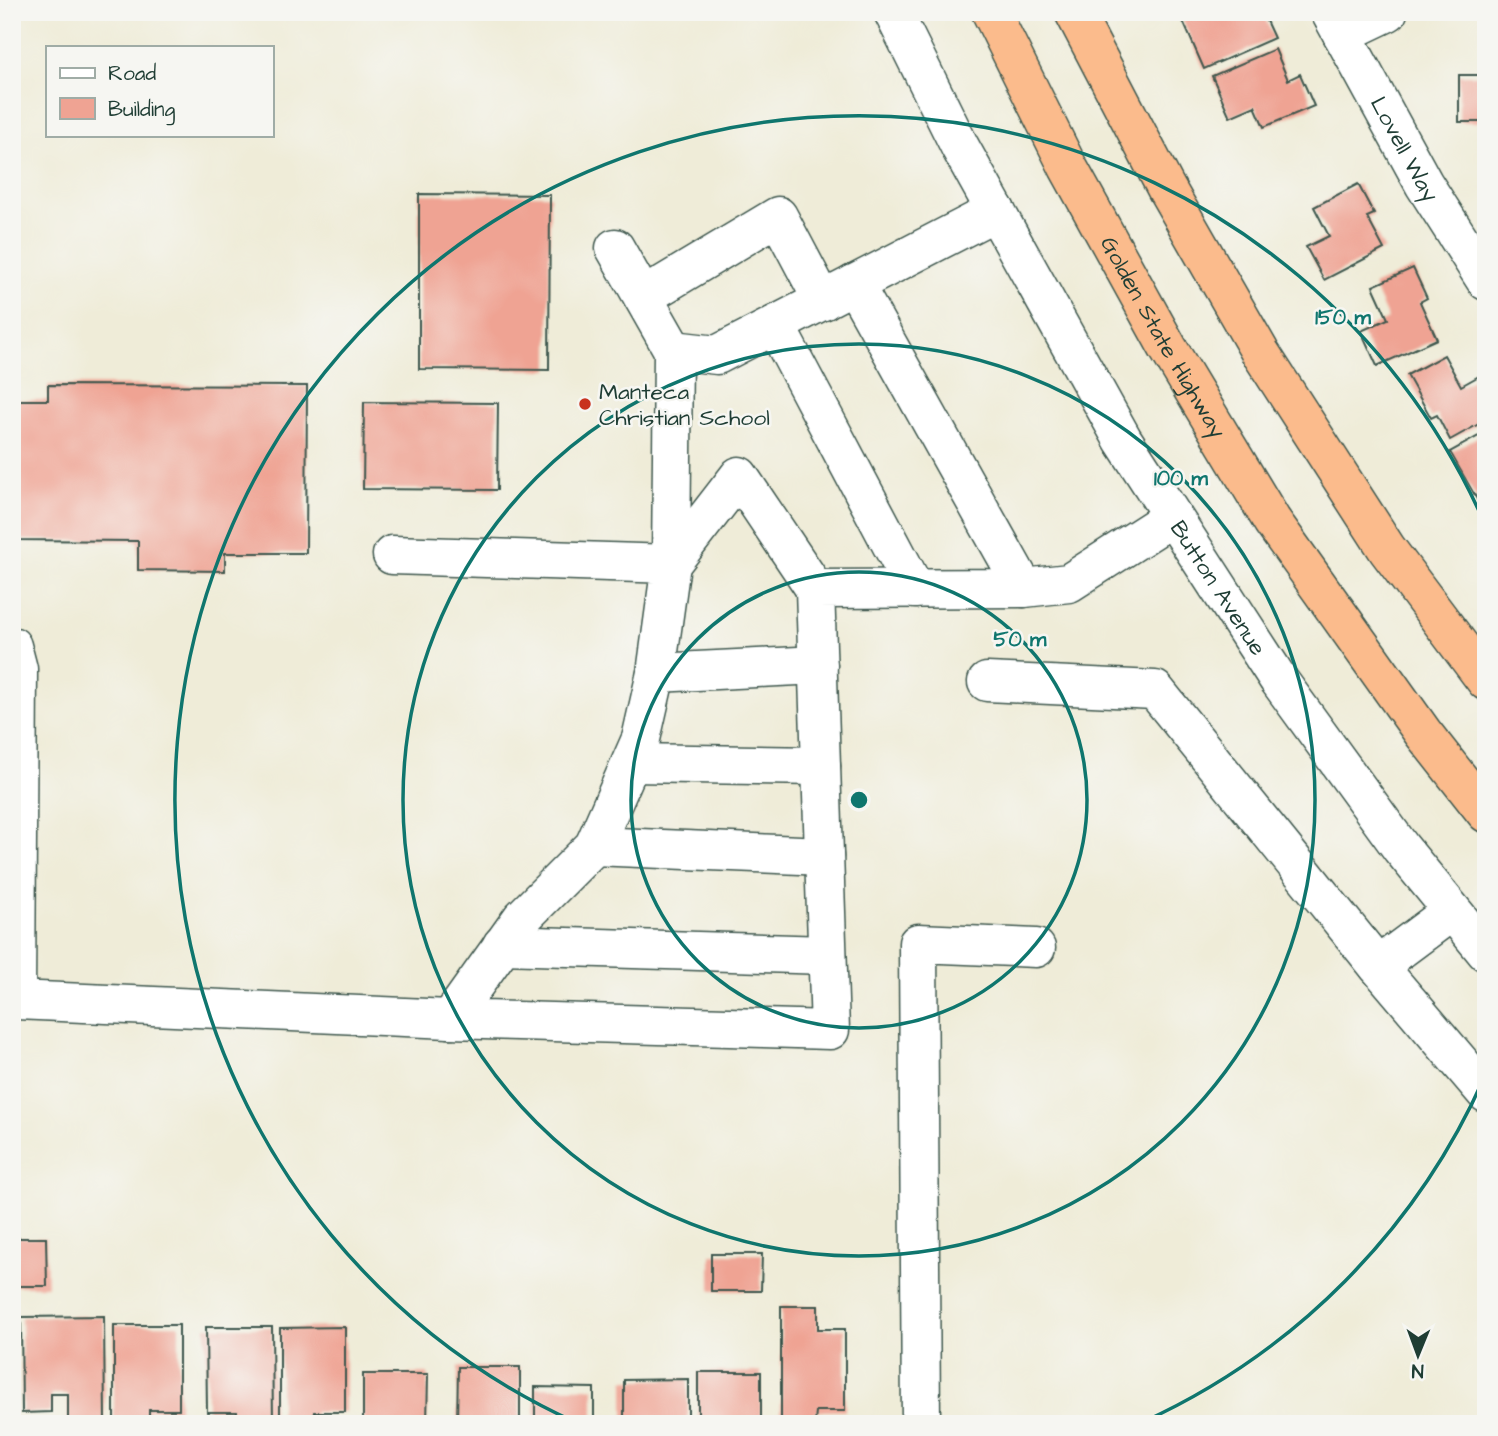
<svg xmlns="http://www.w3.org/2000/svg" width="1498" height="1436" font-family="'Architects Daughter',sans-serif">
	<style>
		.building { fill: #efa393 }
		.lines { fill: none; stroke-linecap: round; stroke-linejoin: round }
		.minor-casing { stroke: #3e574d; stroke-width: 41 }
		.highway-casing { stroke: #3e574d; stroke-width: 41 }
		.minor { stroke: #fff; stroke-width: 38 }
		.highway { stroke: #fbbb8c; stroke-width: 38 }
		.ring { fill: none; stroke: #0f766e; stroke-width: 3.5 }
		.poi-dot { fill: #c8321e; stroke: #f6f6f2; stroke-width: 2.5 }
		.labels { text-anchor: middle; stroke-width: 5; stroke-linejoin: round; paint-order: stroke }
		.street-label { font-size: 23px; fill: #1f3d34; stroke: #f6f6f2 }
		.poi-label { font-size: 23px; fill: #1f3d34; stroke: #f6f6f2; text-anchor: start }
		.centre { fill: #0f766e; stroke: #f6f6f2; stroke-width: 3.5 }
		.ring-label { font-size: 21px; text-anchor: middle; font-weight: bold; fill: #0f766e; stroke: #f6f6f2; stroke-width: 5; stroke-linejoin: round; paint-order: stroke }
	</style>
	<rect width="100%" height="100%" fill="#f6f6f2"/>
	<filter id="ink" filterUnits="userSpaceOnUse"><feTurbulence type="fractalNoise" baseFrequency=".0143" numOctaves="2"/><feDisplacementMap in="SourceGraphic" scale="14" xChannelSelector="R" yChannelSelector="G"/><feConvolveMatrix kernelMatrix="1 2 1 2 8 2 1 2 1" color-interpolation-filters="sRGB"/></filter>
	<filter id="wash" filterUnits="userSpaceOnUse"><feTurbulence type="fractalNoise" baseFrequency=".00686" numOctaves="4" result="noise"/><feDisplacementMap in="SourceGraphic" scale="28" xChannelSelector="R" yChannelSelector="G"/><feGaussianBlur stdDeviation="1.57" result="paint"/><feColorMatrix in="noise" values="0 0 0 0 0 0 0 0 0 0 0 0 0 0 0 0 0 1.4 0 .05"/><feComposite in="paint" operator="in"/></filter>
	<g filter="url(#wash)">
		<rect width="100%" height="100%" fill="#efecd8"/>
		<g id="blocks">
			<g class="building">
				<path d="M 1179,12 L 1262,12 L 1274,38 L 1204,69 Z"/>
				<path d="M 1275,49 L 1288,80 L 1300,74 L 1314,106 L 1264,127 L 1255,106 L 1230,117 L 1212,76 Z"/>
				<rect x="1459" y="75" width="27" height="47"/>
				<path d="M 1358,184 L 1374,214 L 1367,217 L 1384,249 L 1324,280 L 1306,247 L 1329,236 L 1314,207 Z"/>
				<path d="M 419,194 L 550,195 L 549,370 L 419,369 Z"/>
				<path d="M 1413,268 L 1427,298 L 1420,302 L 1437,339 L 1377,366 L 1361,331 L 1388,319 L 1373,286 Z"/>
				<path d="M 1444,355 L 1461,386 L 1479,376 L 1486,388 L 1486,420 L 1450,440 L 1437,415 L 1431,418 L 1407,375 Z"/>
				<path d="M 48,385 L 307,386 L 306,553 L 225,553 L 225,571 L 138,570 L 138,541 L 12,540 L 12,400 L 48,400 Z"/>
				<path d="M 364,402 L 498,403 L 497,490 L 363,489 Z"/>
				<path d="M 1486,432 L 1486,515 L 1450,452 Z"/>
				<path d="M 12,1238 L 46,1238 L 47,1286 L 12,1286 Z"/>
				<path d="M 711,1254 L 762,1254 L 761,1291 L 711,1291 Z"/>
				<path d="M 781,1306 L 818,1306 L 818,1329 L 845,1329 L 845,1411 L 816,1411 L 815,1424 L 781,1424 Z"/>
				<path d="M 104,1316 L 105,1424 L 68,1424 L 68,1394 L 51,1394 L 51,1412 L 22,1413 L 21,1317 Z"/>
				<path d="M 114,1325 L 179,1325 L 179,1410 L 149,1410 L 149,1424 L 114,1424 Z"/>
				<path d="M 206,1327 L 272,1327 L 273,1424 L 237,1424 L 237,1412 L 207,1412 Z"/>
				<path d="M 345,1327 L 345,1412 L 314,1412 L 314,1424 L 280,1424 L 280,1328 Z"/>
				<path d="M 458,1367 L 520,1367 L 520,1424 L 457,1424 Z"/>
				<rect x="698" y="1372" width="63" height="52"/>
				<path d="M 363,1374 L 428,1374 L 427,1424 L 363,1423 Z"/>
				<path d="M 688,1379 L 688,1424 L 624,1424 L 624,1380 Z"/>
				<path d="M 535,1387 L 594,1388 L 594,1424 L 535,1424 Z"/>
			</g>
		</g>
	</g>
	<g filter="url(#ink)">
		<use href="#blocks" fill-opacity="0" stroke="#3e574d" stroke-width="2"/>
		<g class="lines">
			<g class="minor-casing">
				<g id="minor">
					<path id="s1" d="M 893,12 L 960,147 L 1123,440 L 1278,679 L 1401,848 L 1486,952"/>
					<path id="s2" d="M 1330,12 L 1424,184 L 1486,281"/>
					<path d="M 1342,34 L 1388,12"/>
					<path d="M 615,248 L 673,350 L 671,564"/>
					<path d="M 854,284 L 1024,588"/>
					<path d="M 643,297 L 778,216 L 823,301"/>
					<path d="M 775,325 L 915,589"/>
					<path d="M 673,350 L 717,355 L 996,211"/>
					<path d="M 392,555 L 671,564 L 656,673 L 641,739 L 594,846 L 522,918 L 450,1019 L 830,1030 L 815,589 L 1024,588 L 1069,583 L 1172,517"/>
					<path d="M 671,564 L 739,476 L 815,589"/>
					<path d="M 12,646 L 18,669 L 16,1000 L 450,1019"/>
					<path d="M 656,673 L 818,665"/>
					<path d="M 987,682 L 1155,690 L 1378,966 L 1452,911"/>
					<path d="M 631,763 L 821,766"/>
					<path d="M 594,846 L 824,856"/>
					<path d="M 502,945 L 827,955"/>
					<path d="M 1378,966 L 1486,1093"/>
					<path d="M 921,1424 L 918,943 L 1036,948"/>
				</g>
			</g>
			<g class="highway-casing">
				<g id="highway">
					<path id="s3" d="M 991,12 L 1068,167 L 1168,348 L 1272,521 L 1423,733 L 1486,813"/>
					<path d="M 1074,12 L 1166,188 L 1260,352 L 1387,549 L 1486,681"/>
				</g>
			</g>
			<use href="#minor" class="minor"/>
			<use href="#highway" class="highway"/>
		</g>
	</g>
	<g class="ring">
		<circle cx="859" cy="800" r="228"/>
		<circle cx="859" cy="800" r="456"/>
		<path d="M1484 1078A684 684 0 0 1 1143 1422M575 1422A684 684 0 1 1 1484 522"/>
	</g>
	<circle class="poi-dot" cx="585" cy="404" r="7"/>
	<g class="labels">
		<g class="street-label">
			<text dy="8" stroke="none"><textPath href="#s2" startOffset="156">Lovell Way</textPath></text>
			<text dy="8" stroke="none"><textPath href="#s3" startOffset="368">Golden State Highway</textPath></text>
			<text dy="8" stroke="none"><textPath href="#s1" startOffset="662">Button Avenue</textPath></text>
		</g>
		<g class="poi-label">
			<text x="599" y="399">Manteca<tspan x="599" dy="26">Christian School</tspan></text>
		</g>
	</g>
	<circle cx="859" cy="800" r="10" class="centre"/>
	<g class="ring-label">
		<text x="1343" y="324">150 m</text>
		<text x="1181" y="485">100 m</text>
		<text x="1020" y="646">50 m</text>
	</g>
	<rect width="1498" height="1436" fill="none" stroke="#f6f6f2" stroke-width="42"/>
	<rect x="46" y="46" width="228" height="91" fill="#f6f6f2" stroke="#a0aca6" stroke-width="2"/>
	<rect x="60" y="68" width="35" height="10" fill="#ffffff" stroke="#a0aca6" stroke-width="2"/>
	<text x="108" y="80" font-size="21" fill="#1f3d34">Road</text>
	<rect x="60" y="98" width="35" height="21" fill="#efa393" stroke="#a0aca6" stroke-width="2"/>
	<text x="108" y="116" font-size="21" fill="#1f3d34">Building</text>
	<g transform="translate(1418 1355) rotate(181)" stroke="#f6f6f2" stroke-width="5" paint-order="stroke">
	<path d="M0-5L12 26L0 18L-12 26Z" fill="#1f3d34"/>
	<text y="-10" font-size="19" font-weight="bold" text-anchor="middle" fill="#1f3d34">N</text>
	</g>
</svg>
